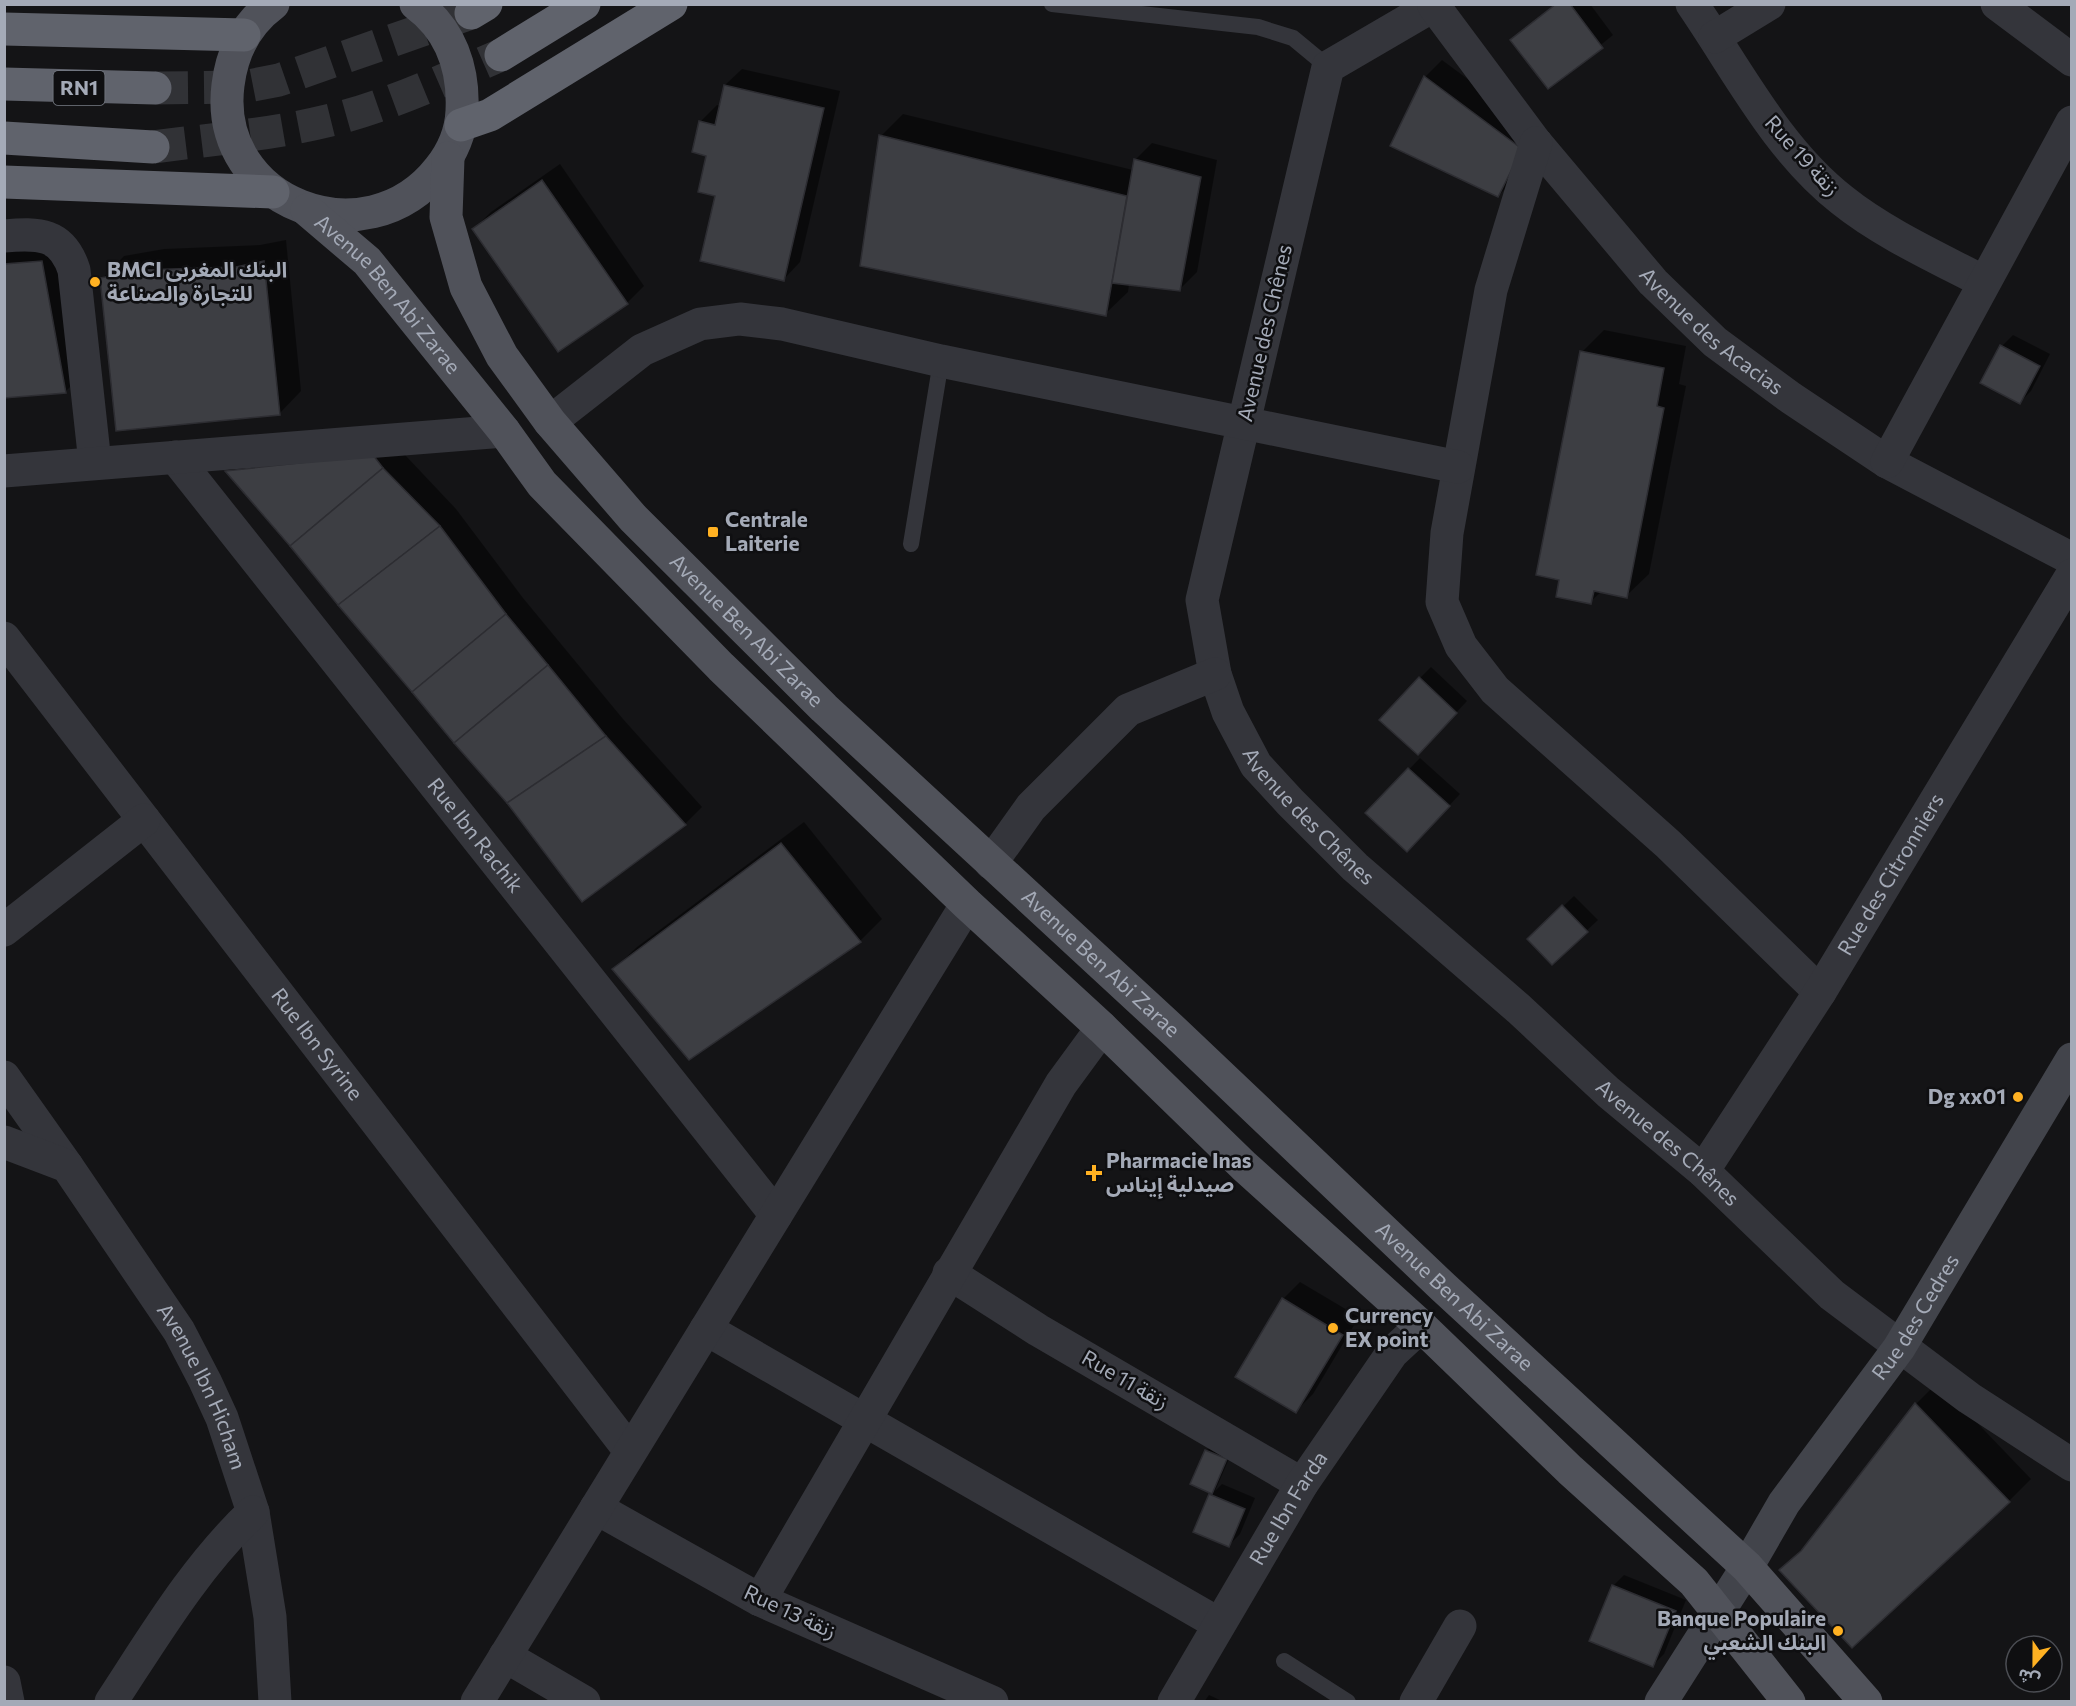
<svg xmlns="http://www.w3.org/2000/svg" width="2076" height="1706" font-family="Commissioner,'Noto Sans Arabic',sans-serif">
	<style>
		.shadow { fill: #0007 }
		.building { fill: #3d3e43; stroke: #2d2d32; stroke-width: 1.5 }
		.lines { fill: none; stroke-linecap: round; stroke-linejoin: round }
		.highway-tunnel { stroke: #313236; stroke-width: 33; stroke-dasharray: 33 16; stroke-linecap: butt }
		.lane { stroke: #34353b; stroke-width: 16 }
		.street { stroke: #34353b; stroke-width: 33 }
		.secondary { stroke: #42444b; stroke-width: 33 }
		.primary { stroke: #50525a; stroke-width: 33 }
		.highway { stroke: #60636c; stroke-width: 33 }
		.poi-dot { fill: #ffb122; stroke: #0f0f11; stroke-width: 2 }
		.labels { text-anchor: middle; stroke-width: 5; stroke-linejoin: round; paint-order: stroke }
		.shield { fill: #0f0f11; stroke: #777c85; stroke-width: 1.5 }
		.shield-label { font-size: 20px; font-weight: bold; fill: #a4aab7 }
		.street-label { font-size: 21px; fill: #a4aab7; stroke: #0f0f11 }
		.poi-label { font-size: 21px; font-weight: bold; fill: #a4aab7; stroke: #0f0f11; text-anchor: start }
	</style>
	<rect width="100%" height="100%" fill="#141416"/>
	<g class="shadow">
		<path d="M 1555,4 L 1590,4 L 1613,35 L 1549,87 L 1512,40 Z"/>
		<path d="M 1442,60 L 1538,131 L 1515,179 L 1498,196 L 1425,77 Z"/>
		<path d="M 742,69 L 840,91 L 800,262 L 784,279 L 717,195 L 700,122 L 717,105 L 721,106 L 725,85 Z"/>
		<path d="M 903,114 L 1133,170 L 1135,160 L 1152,143 L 1217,160 L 1197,272 L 1180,289 L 1129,284 L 1128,292 L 1105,314 L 881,136 Z"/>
		<path d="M 560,164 L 644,286 L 627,303 L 558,350 L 474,229 L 491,212 Z"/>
		<path d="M 286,240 L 301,391 L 279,414 L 102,279 L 124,256 L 164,249 L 260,245 Z"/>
		<path d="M 58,245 L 82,375 L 65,392 L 4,397 L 4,250 Z"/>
		<path d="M 1604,330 L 1686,346 L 1679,384 L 1686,386 L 1649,574 L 1626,596 L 1602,591 L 1590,602 L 1582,352 Z"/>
		<path d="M 2013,335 L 2050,354 L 2031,391 L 2020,402 L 1982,382 L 2002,346 Z"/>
		<path d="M 390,439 L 456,509 L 523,598 L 623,719 L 702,807 L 685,824 L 582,900 L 508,803 L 227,471 L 243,454 Z"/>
		<path d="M 1431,667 L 1467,701 L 1429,742 L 1420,678 Z"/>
		<path d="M 1420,758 L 1460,794 L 1418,839 L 1367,813 Z"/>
		<path d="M 804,822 L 882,919 L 860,941 L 614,969 L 637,947 Z"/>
		<path d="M 1574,896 L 1598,920 L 1552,963 L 1529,939 Z"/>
		<path d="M 1300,1282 L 1359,1317 L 1313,1394 L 1296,1411 L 1283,1299 Z"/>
		<path d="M 1938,1382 L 2031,1479 L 2009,1501 L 1781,1570 L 1809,1542 L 1916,1404 Z"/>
		<path d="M 1212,1446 L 1231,1454 L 1215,1491 L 1222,1484 L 1255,1498 L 1240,1534 L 1229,1545 L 1211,1495 L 1213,1493 L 1192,1483 L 1206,1451 Z"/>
		<path d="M 1624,1575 L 1686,1600 L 1664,1654 L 1653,1665 L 1613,1586 Z"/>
		<path d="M 1209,1695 L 1224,1702 L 1204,1702 Z"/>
	</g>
	<g class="building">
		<path d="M 1556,4 L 1570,4 L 1603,48 L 1548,89 L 1510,40 Z"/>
		<path d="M 1424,76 L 1522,149 L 1498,197 L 1390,146 Z"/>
		<path d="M 724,85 L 824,108 L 784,281 L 700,261 L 715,196 L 698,192 L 706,156 L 692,152 L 699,121 L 715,125 Z"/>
		<path d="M 879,135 L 1127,196 L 1106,316 L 860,266 Z"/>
		<path d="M 1134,159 L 1201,177 L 1180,291 L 1112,283 Z"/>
		<path d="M 542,180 L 628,304 L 558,352 L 472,229 Z"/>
		<path d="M 42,261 L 66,393 L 4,398 L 4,264 Z"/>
		<path d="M 264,261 L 280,415 L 116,431 L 100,278 L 141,270 L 236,267 Z"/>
		<path d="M 2000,345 L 2040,366 L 2020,404 L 1980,383 Z"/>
		<path d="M 1580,351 L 1664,368 L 1657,406 L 1664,408 L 1627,598 L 1594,591 L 1591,604 L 1556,597 L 1559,580 L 1536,575 Z"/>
		<path d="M 373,455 L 383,468 L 290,546 L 225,471 Z"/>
		<path d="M 383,468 L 440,526 L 338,605 L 290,546 Z"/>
		<path d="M 440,526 L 506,614 L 412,692 L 338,605 Z"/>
		<path d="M 506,614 L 548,665 L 454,743 L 412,692 Z"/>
		<path d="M 548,665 L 606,736 L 507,803 L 454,743 Z"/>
		<path d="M 1419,677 L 1457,713 L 1418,755 L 1379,720 Z"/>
		<path d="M 606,736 L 686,825 L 582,902 L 507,803 Z"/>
		<path d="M 1408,768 L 1450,806 L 1407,852 L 1365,813 Z"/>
		<path d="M 781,843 L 861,942 L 689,1060 L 612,969 Z"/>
		<path d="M 1562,905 L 1588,932 L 1552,965 L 1527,939 Z"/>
		<path d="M 1282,1298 L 1343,1335 L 1296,1413 L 1235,1377 Z"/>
		<path d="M 1915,1403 L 2010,1502 L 1852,1648 L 1779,1570 L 1801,1551 Z"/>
		<path d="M 1205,1450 L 1227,1459 L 1212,1494 L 1190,1484 Z"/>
		<path d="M 1209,1494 L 1245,1509 L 1229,1547 L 1193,1532 Z"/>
		<path d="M 1612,1585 L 1676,1611 L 1653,1667 L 1589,1641 Z"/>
	</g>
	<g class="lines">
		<g class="highway-tunnel">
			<path d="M 155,88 L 243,87 L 279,80 L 471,13"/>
			<path d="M 153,147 C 215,139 278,134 339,118 C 395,103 448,78 501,55"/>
		</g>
		<g class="lane">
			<path d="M 1052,4 L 1258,27 L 1293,38 L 1328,67"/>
			<path d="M 911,544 L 941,361"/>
			<path d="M 1284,1661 L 1348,1702"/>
		</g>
		<g class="street">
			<path id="s1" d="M 1436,4 L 1328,67 L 1202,600 L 1215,674 L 1228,712 L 1256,765 L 1290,802 L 1355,867 L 1519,1009 L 1608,1092 L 1703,1171 L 1832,1295 L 1969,1398 L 2072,1465"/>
			<path d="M 1692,4 C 1738,71 1777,149 1842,200 C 1883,233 1938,258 1984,282"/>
			<path d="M 1997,4 L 2072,60"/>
			<path id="s2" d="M 1434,6 L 1536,143 L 1653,282 L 1715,342 L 1791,398 L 1887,462 L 2072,559"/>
			<path d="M 1715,37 L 1769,4"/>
			<path d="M 1536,143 L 1491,290 L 1447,533 L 1442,602 L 1461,646 L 1495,690 L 1668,844 L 1820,992"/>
			<path d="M 4,236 C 39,233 62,233 74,270 L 95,463"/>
			<path d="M 550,422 L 642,350 L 700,324 L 740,319 L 782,324 L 941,361 L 1458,467"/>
			<path id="s3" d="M 175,457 L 776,1215"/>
			<path d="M 1887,462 L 2072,122"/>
			<path d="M 4,471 L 504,431"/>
			<path id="s4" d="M 4,638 L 630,1451"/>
			<path d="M 991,863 L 1031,807 L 1128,710 L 1215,674"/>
			<path d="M 4,930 L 144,820"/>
			<path d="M 4,1077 L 67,1166"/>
			<path id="s5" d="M 4,1142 L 67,1166 L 179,1331 L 205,1381 L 222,1418 L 253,1512 L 270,1617 L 275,1702"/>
			<path id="s6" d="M 1703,1171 L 1820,992 L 2072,575"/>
			<path d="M 949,1273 L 1038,1330 L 1302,1484"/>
			<path d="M 706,1329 L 1219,1624"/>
			<path d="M 596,1508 L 760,1600 L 992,1702"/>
			<path d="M 760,1600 L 1061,1084 L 1102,1028"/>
			<path d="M 505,1656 L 584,1702"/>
			<path d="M 4,1682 L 8,1702"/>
			<path d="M 111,1702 C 155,1635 195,1567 253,1512"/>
			<path d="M 477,1702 L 967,904"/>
			<path id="s7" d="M 1174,1702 L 1302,1484 L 1392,1353 L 1421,1326"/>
			<path d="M 1416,1702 L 1460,1626"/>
		</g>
		<path class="secondary" id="s8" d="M 1661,1702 L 1747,1567 L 1784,1503 L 1899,1348 L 2072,1059"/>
		<g class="primary">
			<path d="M 273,4 C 246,24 232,52 228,85 C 213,203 366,262 439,169 C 452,153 461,132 462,111 C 464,69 451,30 416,4"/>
			<path id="s9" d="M 448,158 L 446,217 L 466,287 L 502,356 L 550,422 L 633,518 L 824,708 L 1177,1034 L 1443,1287 L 1747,1567 L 1866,1702"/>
			<path id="s10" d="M 307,210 L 367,261 L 504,431 L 542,484 L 721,667 L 967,904 L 1102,1028 L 1244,1166 L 1421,1326 L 1570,1470 L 1694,1582 L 1789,1702"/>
		</g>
		<g class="highway">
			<path d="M 471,13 L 486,4"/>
			<path d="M 4,29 L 244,35"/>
			<path d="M 501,55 L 584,4"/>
			<path d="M 4,84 L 155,88"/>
			<path d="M 461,125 L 490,115 L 671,4"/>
			<path d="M 4,138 L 153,147"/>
			<path d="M 4,182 L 273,192"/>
		</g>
	</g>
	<g class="poi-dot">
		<circle cx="95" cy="282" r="6"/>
		<rect x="707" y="526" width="12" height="12" rx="3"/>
		<circle cx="2018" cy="1097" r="6"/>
		<path d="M1091 1164h6v6h6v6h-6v6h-6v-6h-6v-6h6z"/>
		<circle cx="1333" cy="1328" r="6"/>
		<circle cx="1838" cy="1631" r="6"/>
	</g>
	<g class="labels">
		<rect class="shield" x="53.5" y="71" width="51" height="34" rx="4.5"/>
		<g class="shield-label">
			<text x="79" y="95">RN1</text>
		</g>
		<g class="street-label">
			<text transform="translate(1802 156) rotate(48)" y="7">Rue 19 زنقة</text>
			<text dy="7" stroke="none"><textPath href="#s10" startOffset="117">Avenue Ben Abi Zarae</textPath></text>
			<text dy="7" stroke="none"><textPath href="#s2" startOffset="429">Avenue des Acacias</textPath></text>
			<text transform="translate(1265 333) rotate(-77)" y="7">Avenue des Chênes</text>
			<text dy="7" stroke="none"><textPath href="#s9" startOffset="578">Avenue Ben Abi Zarae</textPath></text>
			<text dy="7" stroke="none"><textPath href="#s1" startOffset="921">Avenue des Chênes</textPath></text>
			<text dy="7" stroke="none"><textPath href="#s3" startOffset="483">Rue Ibn Rachik</textPath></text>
			<text dy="7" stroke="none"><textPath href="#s6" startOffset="351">Rue des Citronniers</textPath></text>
			<text dy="7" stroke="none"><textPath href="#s9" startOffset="1064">Avenue Ben Abi Zarae</textPath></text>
			<text dy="7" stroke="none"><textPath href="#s4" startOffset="513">Rue Ibn Syrine</textPath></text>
			<text dy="7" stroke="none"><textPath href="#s1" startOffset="1407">Avenue des Chênes</textPath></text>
			<text dy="7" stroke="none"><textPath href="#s9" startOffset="1550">Avenue Ben Abi Zarae</textPath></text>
			<text dy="7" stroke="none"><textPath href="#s8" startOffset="462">Rue des Cedres</textPath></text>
			<text transform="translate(1125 1380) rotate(30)" y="7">Rue 11 زنقة</text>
			<text dy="7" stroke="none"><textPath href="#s5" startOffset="327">Avenue Ibn Hicham</textPath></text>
			<text dy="7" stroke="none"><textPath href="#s7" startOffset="225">Rue Ibn Farda</textPath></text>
			<text transform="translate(790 1612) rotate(25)" y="7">Rue 13 زنقة</text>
		</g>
		<g class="poi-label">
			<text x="107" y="277">BMCI البنك المغربي<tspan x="107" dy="24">للتجارة والصناعة</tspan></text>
			<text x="725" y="527">Centrale<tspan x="725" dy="24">Laiterie</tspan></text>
			<text x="2006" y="1104" text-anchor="end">Dg xx01</text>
			<text x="1106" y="1168">Pharmacie Inas<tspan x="1106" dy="24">صيدلية إيناس</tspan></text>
			<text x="1345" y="1323">Currency<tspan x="1345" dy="24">EX point</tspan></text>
			<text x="1826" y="1626" text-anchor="end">Banque Populaire<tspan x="1826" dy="24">البنك الشعبي</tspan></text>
		</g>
	</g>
	<rect width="2076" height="1706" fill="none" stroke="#a4aab7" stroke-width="12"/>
	<g transform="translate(2034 1664) rotate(201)"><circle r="28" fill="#0f0f11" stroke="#4b4d53" stroke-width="1.5"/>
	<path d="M0-4.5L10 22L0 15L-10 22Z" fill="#ffb122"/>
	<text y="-9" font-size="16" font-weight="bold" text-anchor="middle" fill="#a4aab7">ش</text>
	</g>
</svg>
